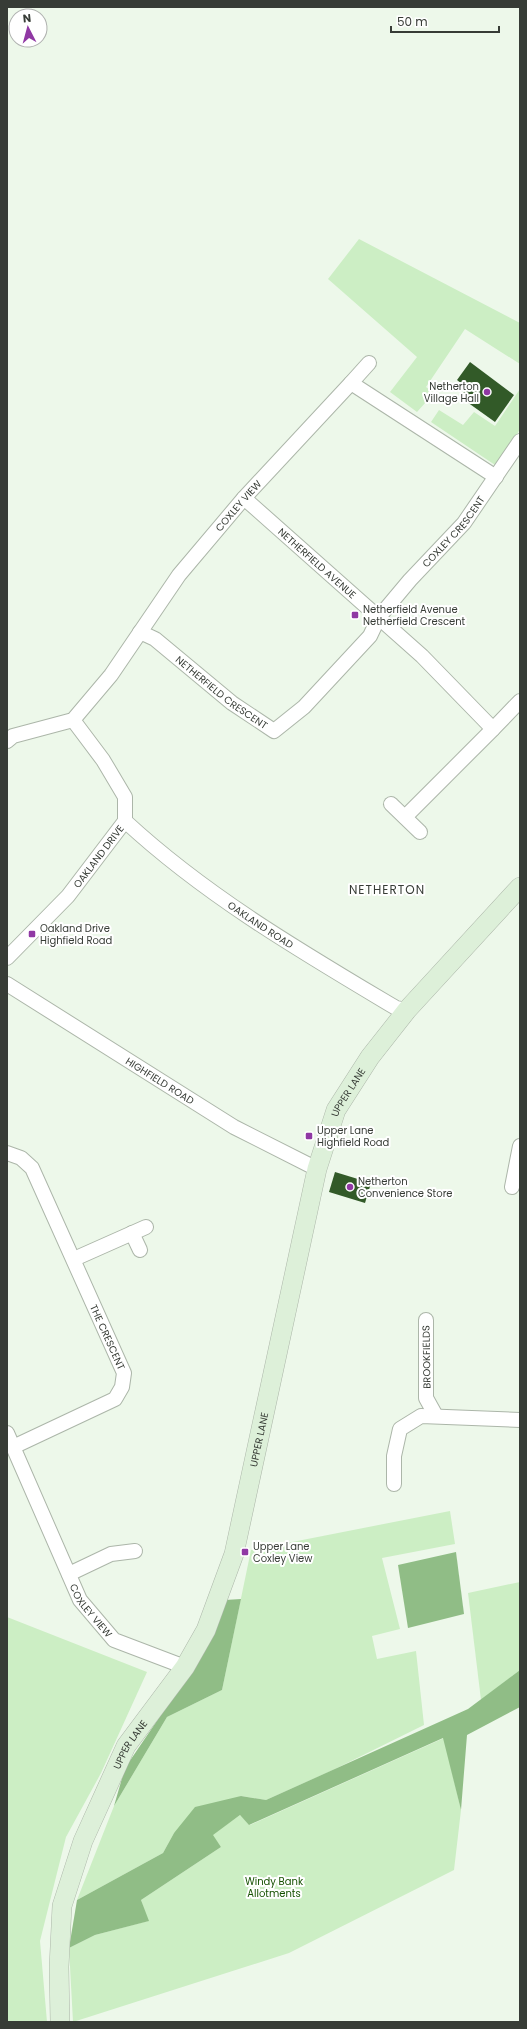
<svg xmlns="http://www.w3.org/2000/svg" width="527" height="2029" font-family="Poppins,sans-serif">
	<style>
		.green { fill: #cceec4 }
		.forest { fill: #90bd86 }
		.building { fill: #325a28 }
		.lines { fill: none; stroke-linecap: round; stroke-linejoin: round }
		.minor-casing { stroke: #acb6a9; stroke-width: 16 }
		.secondary-casing { stroke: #acb6a9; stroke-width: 20 }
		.minor { stroke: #fff; stroke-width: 14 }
		.secondary { stroke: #ddf0d9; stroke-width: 19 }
		.poi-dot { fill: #9038a4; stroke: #fff; stroke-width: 1.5 }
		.labels { text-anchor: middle; stroke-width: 4; stroke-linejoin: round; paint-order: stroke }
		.poi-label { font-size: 10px; fill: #373c36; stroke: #fff; text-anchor: start }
		.street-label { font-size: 10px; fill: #373c36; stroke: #fff }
		.park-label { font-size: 10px; fill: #165102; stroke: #fff }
		.quarter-label { font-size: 12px; letter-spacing: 1px; fill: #373c36; stroke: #fff }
	</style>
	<rect width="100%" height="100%" fill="#edf8ea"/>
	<g class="green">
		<path d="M 359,239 L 520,323 L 520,364 L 465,329 L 426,387 L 434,393 L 417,412 L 390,392 L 417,357 L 328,279 Z"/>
		<path d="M 520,389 L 520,429 L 498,467 L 431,422 L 439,410 L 463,425 L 474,412 L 495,426 Z"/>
		<path d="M 450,1511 L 455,1544 L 382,1558 L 400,1629 L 372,1636 L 377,1659 L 416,1651 L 424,1725 L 333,1770 L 266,1800 L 241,1796 L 174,1833 L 163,1853 L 77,1900 L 114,1806 L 167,1717 L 222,1690 L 251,1550 Z"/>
		<path d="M 520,1582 L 520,1670 L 481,1700 L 468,1593 Z"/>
		<path d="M 7,1617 L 147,1672 L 101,1773 L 66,1837 L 40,1941 L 47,2022 L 7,2022 Z"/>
		<path d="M 444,1738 L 461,1810 L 454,1870 L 289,1953 L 73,2022 L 69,1948 L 95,1935 L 148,1921 L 141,1900 L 221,1847 L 212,1835 L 240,1815 L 250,1825 Z"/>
	</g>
	<g class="forest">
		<path d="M 456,1552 L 464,1614 L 408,1628 L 398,1565 Z"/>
		<path d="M 241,1599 L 222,1690 L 167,1717 L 114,1806 L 125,1768 L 205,1650 L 225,1600 Z"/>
		<path d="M 520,1670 L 520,1707 L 467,1735 L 461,1810 L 443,1738 L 249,1825 L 240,1815 L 213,1835 L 221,1847 L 141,1900 L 149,1921 L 95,1935 L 69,1948 L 77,1900 L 163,1853 L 174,1833 L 195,1807 L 241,1796 L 266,1800 L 468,1709 Z"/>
	</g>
	<g class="building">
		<path d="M 470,362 L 514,395 L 495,422 L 460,397 L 467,388 L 457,380 Z"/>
		<path d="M 335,1172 L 371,1183 L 365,1203 L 329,1192 Z"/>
	</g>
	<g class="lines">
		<g class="minor-casing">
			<g id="minor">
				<path d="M 351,383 L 369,363"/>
				<path id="s1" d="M 244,498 L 422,656 L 493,729 L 520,701"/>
				<path id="s2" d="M 140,632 L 155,639 L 232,703 L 274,731 L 304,707 L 370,636 L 379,617 L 410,580 L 464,523 L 520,441"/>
				<path id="s3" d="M 7,741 L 13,736 L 73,720 L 111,675 L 179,575 L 244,498 L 351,383 L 496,477"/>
				<path d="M 391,804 L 420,832"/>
				<path d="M 405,817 L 493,729"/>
				<path id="s4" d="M 125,821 C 206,896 302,952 396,1008 L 407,1010"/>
				<path id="s5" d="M 7,958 L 68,896 L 125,821 L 125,797 L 103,760 L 73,720"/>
				<path id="s6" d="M 7,984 L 234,1127 L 317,1169"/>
				<path id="s7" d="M 7,1153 L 21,1158 L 32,1168 L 124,1373 L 122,1387 L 115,1399 L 13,1447"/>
				<path d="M 512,1187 L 520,1146"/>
				<path d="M 132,1233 L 140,1250"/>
				<path d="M 74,1259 L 146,1227"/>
				<path d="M 426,1320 L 426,1398 L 436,1416"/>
				<path id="s8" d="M 7,1433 L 80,1600 L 114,1640 L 185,1667"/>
				<path d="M 394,1484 L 394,1456 L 400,1429 L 421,1416 L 520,1420"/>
				<path d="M 69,1574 L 111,1554 L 135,1551"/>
			</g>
		</g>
		<g class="secondary-casing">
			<g id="secondary">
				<path id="s9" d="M 60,2022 L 59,1967 L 62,1906 L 83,1841 L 126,1746 L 185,1667 L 206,1630 L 234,1554 L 317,1169 L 336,1110 L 370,1057 L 407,1010 L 520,887"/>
			</g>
		</g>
		<use href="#minor" class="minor"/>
		<use href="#secondary" class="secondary"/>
	</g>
	<g class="poi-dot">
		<circle cx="487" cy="392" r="4"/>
		<rect x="351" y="611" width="8" height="8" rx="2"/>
		<rect x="28" y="930" width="8" height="8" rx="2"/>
		<rect x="305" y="1132" width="8" height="8" rx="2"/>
		<circle cx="350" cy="1187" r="4"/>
		<rect x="241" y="1548" width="8" height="8" rx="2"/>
	</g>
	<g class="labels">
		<g class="poi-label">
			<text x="479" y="390" text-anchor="end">Netherton<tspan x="479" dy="12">Village Hall</tspan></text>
			<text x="363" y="613">Netherfield Avenue<tspan x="363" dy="12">Netherfield Crescent</tspan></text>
			<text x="40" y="932">Oakland Drive<tspan x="40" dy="12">Highfield Road</tspan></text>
			<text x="317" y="1134">Upper Lane<tspan x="317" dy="12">Highfield Road</tspan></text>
			<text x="358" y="1185">Netherton<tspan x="358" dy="12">Convenience Store</tspan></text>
			<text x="253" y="1550">Upper Lane<tspan x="253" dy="12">Coxley View</tspan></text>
		</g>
		<g class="street-label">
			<text dy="4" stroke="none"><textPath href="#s3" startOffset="341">COXLEY VIEW</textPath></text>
			<text dy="4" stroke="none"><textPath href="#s2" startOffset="437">COXLEY CRESCENT</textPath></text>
			<text dy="4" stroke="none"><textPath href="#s1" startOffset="98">NETHERFIELD AVENUE</textPath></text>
			<text dy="4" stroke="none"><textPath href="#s2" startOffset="102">NETHERFIELD CRESCENT</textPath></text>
			<text dy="4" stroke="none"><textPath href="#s5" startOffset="137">OAKLAND DRIVE</textPath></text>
			<text dy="4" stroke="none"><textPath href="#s4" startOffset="171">OAKLAND ROAD</textPath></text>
			<text dy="4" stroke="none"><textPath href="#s6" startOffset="181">HIGHFIELD ROAD</textPath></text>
			<text dy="4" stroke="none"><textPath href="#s9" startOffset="988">UPPER LANE</textPath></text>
			<text dy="4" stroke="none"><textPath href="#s7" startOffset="215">THE CRESCENT</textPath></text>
			<text transform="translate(426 1357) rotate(-91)" y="4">BROOKFIELDS</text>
			<text dy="4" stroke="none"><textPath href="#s9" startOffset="628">UPPER LANE</textPath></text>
			<text dy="4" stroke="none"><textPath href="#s8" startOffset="197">COXLEY VIEW</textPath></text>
			<text dy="4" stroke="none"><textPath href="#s9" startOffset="292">UPPER LANE</textPath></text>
		</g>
		<g class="park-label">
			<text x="274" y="1885">Windy Bank<tspan x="274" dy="12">Allotments</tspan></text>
		</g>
		<g class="quarter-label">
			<text x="387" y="894">NETHERTON</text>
		</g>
	</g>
	<rect width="527" height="2029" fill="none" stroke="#373c36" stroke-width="16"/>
	<g transform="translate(28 28) rotate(354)"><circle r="19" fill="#ffffff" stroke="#afb1af"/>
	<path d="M0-3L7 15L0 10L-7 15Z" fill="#9038a4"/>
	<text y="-6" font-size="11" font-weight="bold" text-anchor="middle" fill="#373c36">N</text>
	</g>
	<path d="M391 26v6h108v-6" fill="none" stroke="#373c36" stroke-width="2"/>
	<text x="397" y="26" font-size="12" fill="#373c36" stroke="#ffffff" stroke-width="3" paint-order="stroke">50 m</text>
</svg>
